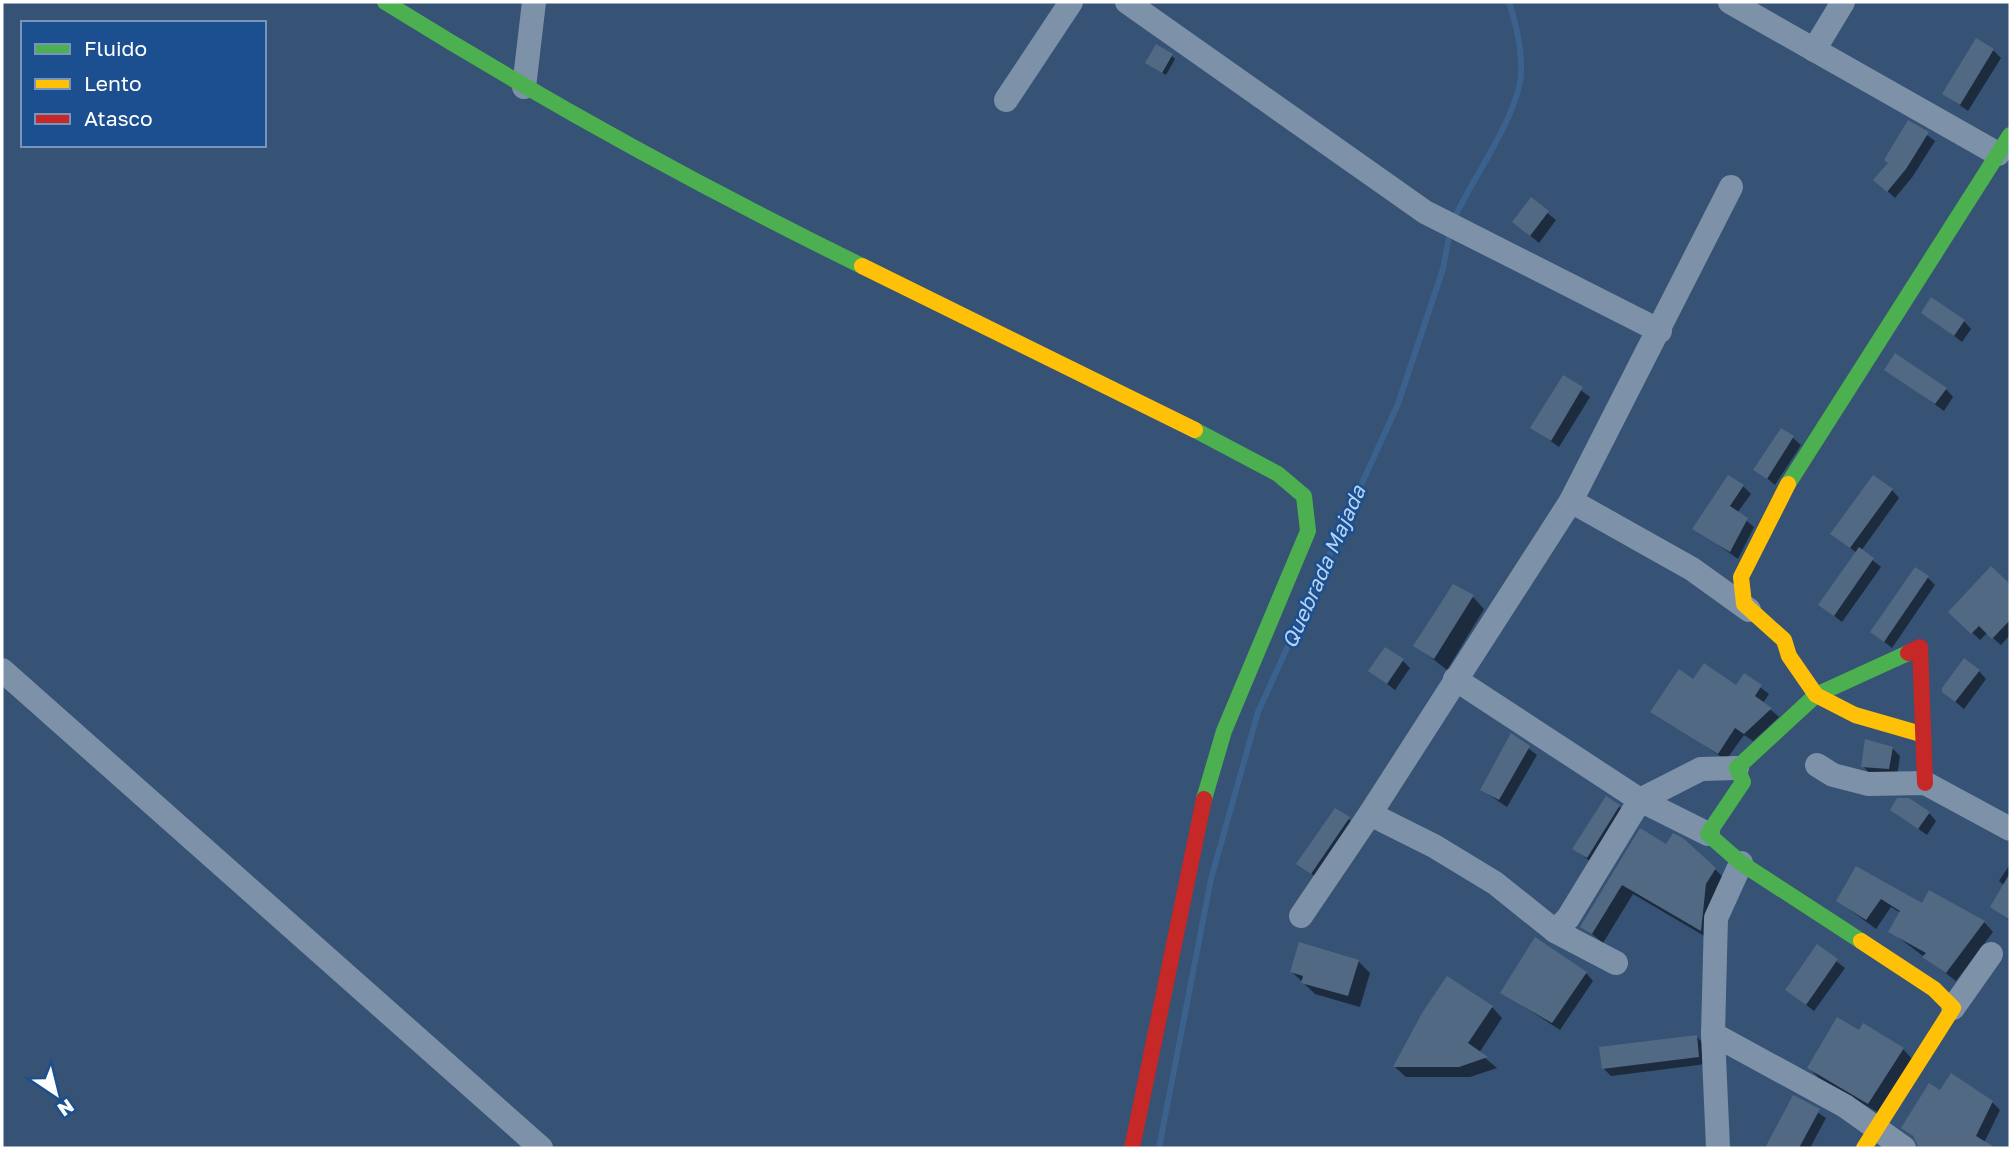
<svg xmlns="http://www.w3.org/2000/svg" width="2012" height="1150" font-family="'Golos Text',sans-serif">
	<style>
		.shadow { fill: #0007 }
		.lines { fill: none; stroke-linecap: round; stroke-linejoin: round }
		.stream { stroke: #3b618d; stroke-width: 6 }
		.building { fill: #526984 }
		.street { stroke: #7d92a8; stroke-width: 24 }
		.fast { stroke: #4caf50; stroke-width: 16 }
		.slow { stroke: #ffc107; stroke-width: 16 }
		.jam { stroke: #c62828; stroke-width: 16 }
		.labels { text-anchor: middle; stroke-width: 5; stroke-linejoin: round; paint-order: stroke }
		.water-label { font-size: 21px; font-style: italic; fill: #b5d3f5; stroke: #1b4f8f }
	</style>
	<rect width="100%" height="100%" fill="#365274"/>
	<g class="shadow">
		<path d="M 1993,50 L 2001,58 L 1968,111 L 1944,94 Z"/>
		<path d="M 1172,56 L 1175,59 L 1166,75 L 1151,66 Z"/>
		<path d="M 1909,122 L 1935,141 L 1913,176 L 1895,198 L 1883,187 Z"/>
		<path d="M 1531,200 L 1556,220 L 1539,243 L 1514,222 Z"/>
		<path d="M 1923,312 L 1964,321 L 1971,329 L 1962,342 Z"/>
		<path d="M 1887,369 L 1946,389 L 1953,397 L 1944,411 Z"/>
		<path d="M 1563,377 L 1590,397 L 1559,447 L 1532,428 Z"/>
		<path d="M 1793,438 L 1801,445 L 1775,485 L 1756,469 Z"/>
		<path d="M 1743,486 L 1751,494 L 1737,513 L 1754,527 L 1738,559 L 1695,528 Z"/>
		<path d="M 1892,490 L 1899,498 L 1861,551 L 1881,567 L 1842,622 L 1821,605 L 1857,553 L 1832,534 Z"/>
		<path d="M 1991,569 L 2010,587 L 2010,635 L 2001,645 L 1987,633 L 1980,640 L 1950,612 Z"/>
		<path d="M 1927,577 L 1935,585 L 1892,648 L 1872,632 Z"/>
		<path d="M 1473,597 L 1484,609 L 1447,670 L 1415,645 Z"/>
		<path d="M 1403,661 L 1410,668 L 1395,690 L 1370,671 Z"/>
		<path d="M 1979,671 L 1986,679 L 1964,709 L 1944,692 Z"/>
		<path d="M 1744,675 L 1769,694 L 1763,703 L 1779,717 L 1753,741 L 1744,735 L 1726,760 L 1653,711 L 1694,681 L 1736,687 Z"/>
		<path d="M 1512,736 L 1537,755 L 1507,807 L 1482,790 Z"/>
		<path d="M 1892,748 L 1900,756 L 1897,776 L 1870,774 L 1863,766 Z"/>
		<path d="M 1619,806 L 1626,814 L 1595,865 L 1574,849 Z"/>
		<path d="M 1892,810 L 1929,813 L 1936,821 L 1927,835 Z"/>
		<path d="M 1349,819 L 1356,827 L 1320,880 L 1298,864 Z"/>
		<path d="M 1641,830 L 1666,847 L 1689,844 L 1726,880 L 1711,940 L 1633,894 L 1603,943 L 1582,926 Z"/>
		<path d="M 2010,864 L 2010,921 L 1992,906 L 2005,886 L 1999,881 Z"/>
		<path d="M 1857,868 L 1923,906 L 1984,922 L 1993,932 L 1956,981 L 1890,931 L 1901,913 L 1891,907 L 1876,929 L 1838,901 Z"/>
		<path d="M 1818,947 L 1845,968 L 1814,1011 L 1787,990 Z"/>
		<path d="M 1358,961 L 1370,973 L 1360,1007 L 1315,994 L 1292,972 Z"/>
		<path d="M 1586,973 L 1593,981 L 1560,1030 L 1502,992 Z"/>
		<path d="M 1492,1007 L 1502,1018 L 1479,1053 L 1497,1068 L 1470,1077 L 1406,1077 L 1395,1067 Z"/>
		<path d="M 1860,1032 L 1903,1049 L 1913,1060 L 1879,1113 L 1819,1078 L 1809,1068 Z"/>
		<path d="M 1696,1036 L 1704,1044 L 1706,1064 L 1611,1076 L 1603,1068 Z"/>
		<path d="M 1940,1093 L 1992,1102 L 2000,1110 L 1984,1143 L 1992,1148 L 1920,1148 L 1919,1142 L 1903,1127 Z"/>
		<path d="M 1794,1097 L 1826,1118 L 1810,1148 L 1767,1148 Z"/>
	</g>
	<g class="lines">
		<g class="stream">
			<path d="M 1453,221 C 1471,180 1520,114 1521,72 C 1522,48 1516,24 1509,2"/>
			<path d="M 1159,1148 L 1211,879 L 1258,712 L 1398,404 L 1443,269 L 1450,231"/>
		</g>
	</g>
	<g class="building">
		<path d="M 1976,38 L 1994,49 L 1960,105 L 1942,94 Z"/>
		<path d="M 1156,44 L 1173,54 L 1162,73 L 1145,63 Z"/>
		<path d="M 1908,120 L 1929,132 L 1906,169 L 1887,192 L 1873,180 L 1888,163 L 1884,160 Z"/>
		<path d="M 1531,197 L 1549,211 L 1530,236 L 1512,222 Z"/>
		<path d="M 1931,297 L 1965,320 L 1954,336 L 1921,313 Z"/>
		<path d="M 1895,353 L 1947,388 L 1935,404 L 1884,370 Z"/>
		<path d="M 1563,375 L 1583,387 L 1551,441 L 1530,428 Z"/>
		<path d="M 1781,428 L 1794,436 L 1767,479 L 1753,470 Z"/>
		<path d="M 1728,475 L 1744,485 L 1730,506 L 1748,518 L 1730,552 L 1692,529 Z"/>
		<path d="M 1873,475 L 1893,489 L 1850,548 L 1830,534 Z"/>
		<path d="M 1859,547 L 1874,558 L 1834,616 L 1818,605 Z"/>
		<path d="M 1991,566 L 2010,584 L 2010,620 L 1992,639 L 1979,626 L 1971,634 L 1948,612 Z"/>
		<path d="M 1915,567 L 1929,576 L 1884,642 L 1870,632 Z"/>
		<path d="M 1453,584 L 1474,595 L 1434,659 L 1413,646 Z"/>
		<path d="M 1385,647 L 1404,659 L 1387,684 L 1368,671 Z"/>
		<path d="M 1964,658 L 1980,670 L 1955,702 L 1942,692 L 1942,688 Z"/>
		<path d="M 1704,663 L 1736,685 L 1744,673 L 1762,685 L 1755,696 L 1772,708 L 1744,734 L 1735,728 L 1718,754 L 1650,712 L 1679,669 L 1693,679 Z"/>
		<path d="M 1511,733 L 1530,746 L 1499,800 L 1480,790 Z"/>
		<path d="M 1865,739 L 1893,747 L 1889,769 L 1861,767 Z"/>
		<path d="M 1606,796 L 1620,805 L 1587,858 L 1572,849 Z"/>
		<path d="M 1897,798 L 1909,798 L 1930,812 L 1918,829 L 1890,810 Z"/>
		<path d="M 1335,808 L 1350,817 L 1311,874 L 1296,864 Z"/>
		<path d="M 1640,828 L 1666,844 L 1673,833 L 1683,838 L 1716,868 L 1706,884 L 1701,931 L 1622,885 L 1592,934 L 1580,927 Z"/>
		<path d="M 1856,866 L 1922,903 L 1929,890 L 1985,921 L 1946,973 L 1922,957 L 1926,953 L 1888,932 L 1900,911 L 1881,899 L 1866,920 L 1836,901 Z"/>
		<path d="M 2010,873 L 2010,920 L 1990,907 Z"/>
		<path d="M 1535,937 L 1587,972 L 1552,1023 L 1500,993 Z"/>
		<path d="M 1299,942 L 1359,960 L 1348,996 L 1301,983 L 1303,976 L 1290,972 Z"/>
		<path d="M 1817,944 L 1838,959 L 1806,1005 L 1785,990 Z"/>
		<path d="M 1447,976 L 1493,1006 L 1468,1043 L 1488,1057 L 1459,1067 L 1393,1067 L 1422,1013 Z"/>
		<path d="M 1837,1017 L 1859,1030 L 1863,1023 L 1904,1048 L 1868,1104 L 1807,1068 Z"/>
		<path d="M 1697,1035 L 1699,1057 L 1602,1069 L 1599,1047 Z"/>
		<path d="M 1951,1073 L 1993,1101 L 1976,1136 L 1996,1148 L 1919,1148 L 1913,1136 L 1901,1128 L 1929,1083 L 1940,1090 Z"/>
		<path d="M 1793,1095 L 1820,1109 L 1799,1148 L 1765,1148 Z"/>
	</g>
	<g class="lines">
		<g class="street">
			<path d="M 1127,2 L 1425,212 L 1660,331"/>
			<path d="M 1730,2 L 1998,154"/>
			<path d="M 1814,50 L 1843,2"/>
			<path d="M 524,87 L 534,2"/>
			<path d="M 1006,100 L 1071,2"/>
			<path d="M 1571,501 L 1731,187"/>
			<path d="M 2,670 L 541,1148"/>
			<path d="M 1455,679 L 1640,800 L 1708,834"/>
			<path d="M 1817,765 L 1833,775 L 1868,784 L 1925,783 L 2010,829"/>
			<path d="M 1370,814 L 1571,501 L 1692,569 L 1749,610"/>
			<path d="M 1301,916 L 1370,814 L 1434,846 L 1495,883 L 1555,931 L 1616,963"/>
			<path d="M 1555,931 L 1568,918 L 1640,800 L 1701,769 L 1737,768"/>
			<path d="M 1953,1008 L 1991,954"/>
			<path d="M 1713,1034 L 1845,1106 L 1904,1148"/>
			<path d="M 1718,1148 L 1713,1034 L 1716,918 L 1741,863"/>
		</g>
		<g class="fast">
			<path d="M 385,2 C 541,99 697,185 862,266"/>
			<path d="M 1195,430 L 1278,474 L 1304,496 L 1308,531 L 1224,731 L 1204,799"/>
			<path d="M 1788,484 L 2010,135"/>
			<path d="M 1861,941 L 1741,863 L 1708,834 L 1743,782 L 1737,768 L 1816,695 L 1908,653"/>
		</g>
		<g class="slow">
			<path d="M 862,266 L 1195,430"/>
			<path d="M 1788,484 L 1741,577 L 1744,604 L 1784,640 L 1789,656 L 1816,695 L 1855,715 L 1921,734"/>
			<path d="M 1861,941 L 1934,989 L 1953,1008 L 1864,1148"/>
		</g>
		<g class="jam">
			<path d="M 1908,653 L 1920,647 L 1925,783"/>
			<path d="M 1132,1148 L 1204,799"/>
		</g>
	</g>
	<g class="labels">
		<g class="water-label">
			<text transform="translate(1324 567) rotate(-66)" y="7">Quebrada Majada</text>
		</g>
	</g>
	<rect width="2012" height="1150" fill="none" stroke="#ffffff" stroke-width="7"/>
	<rect x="21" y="21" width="245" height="126" fill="#1b4f8f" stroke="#7695bc" stroke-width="2"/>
	<rect x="35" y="44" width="35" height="10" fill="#4caf50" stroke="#7695bc" stroke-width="2"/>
	<text x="84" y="56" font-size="21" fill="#ffffff">Fluido</text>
	<rect x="35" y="79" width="35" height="10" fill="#ffc107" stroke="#7695bc" stroke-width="2"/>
	<text x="84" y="91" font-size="21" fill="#ffffff">Lento</text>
	<rect x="35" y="114" width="35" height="10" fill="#c62828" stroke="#7695bc" stroke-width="2"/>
	<text x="84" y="126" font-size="21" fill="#ffffff">Atasco</text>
	<g transform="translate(56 1094) rotate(145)" stroke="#1b4f8f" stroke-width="5" paint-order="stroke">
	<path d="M0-5L12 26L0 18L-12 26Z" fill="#ffffff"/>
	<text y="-10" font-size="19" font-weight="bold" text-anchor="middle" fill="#ffffff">N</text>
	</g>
</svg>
